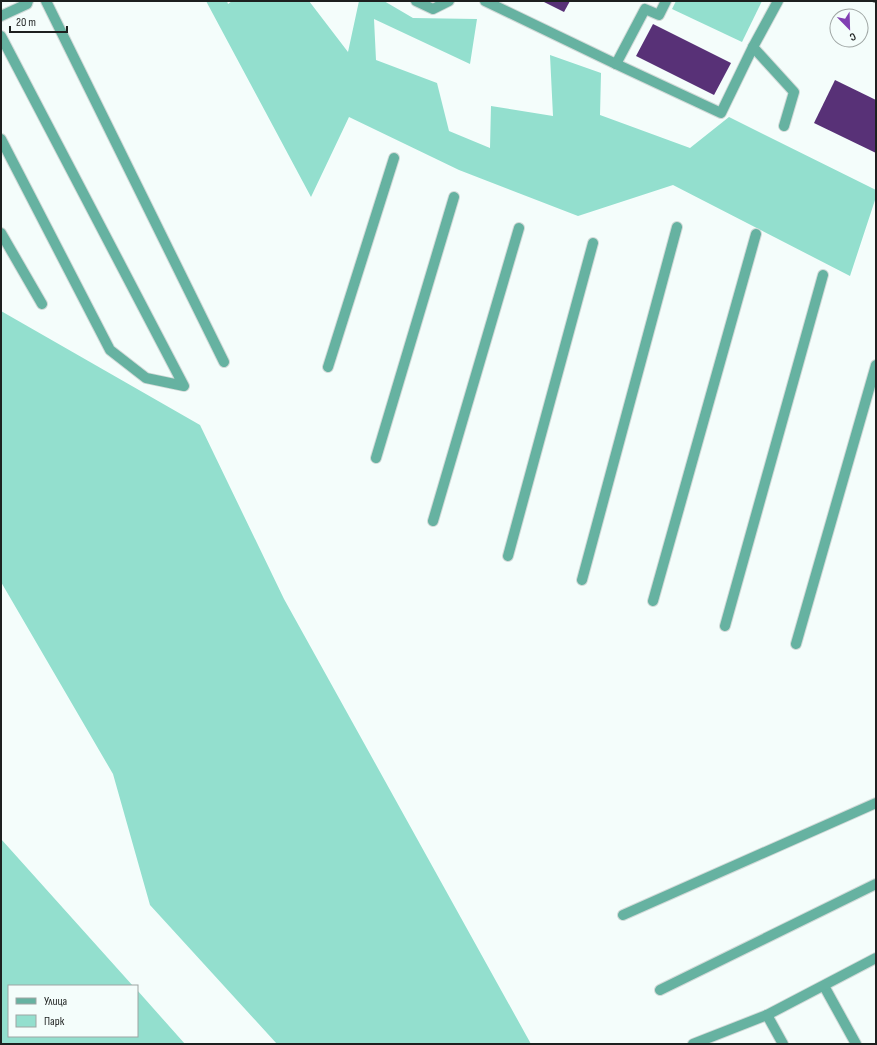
<svg xmlns="http://www.w3.org/2000/svg" width="877" height="1045" font-family="'Sofia Sans Condensed',sans-serif">
	<style>
		.green { fill: #93dfce }
		.building { fill: #583177 }
		.lines { fill: none; stroke-linecap: round; stroke-linejoin: round }
		.minor-casing { stroke: #d2dad8; stroke-width: 12 }
		.path { stroke: #828886; stroke-width: 2.5; stroke-dasharray: 3 2; stroke-linecap: butt }
		.minor { stroke: #66b2a1; stroke-width: 10 }
	</style>
	<rect width="100%" height="100%" fill="#f4fdfb"/>
	<g class="green">
		<path d="M 206,1 L 227,1 L 228,4 L 232,1 L 309,1 L 348,52 L 359,1 L 384,1 L 413,18 L 477,19 L 470,64 L 374,19 L 376,60 L 437,83 L 449,131 L 490,148 L 491,106 L 553,116 L 550,55 L 601,73 L 600,115 L 690,148 L 729,117 L 876,190 L 876,197 L 850,276 L 673,185 L 578,216 L 459,170 L 349,117 L 311,197 Z"/>
		<path d="M 676,1 L 762,1 L 742,42 L 672,9 Z"/>
		<path d="M 1,311 L 200,425 L 284,599 L 531,1044 L 277,1044 L 150,905 L 113,774 L 1,582 Z"/>
		<path d="M 1,839 L 133,986 L 9,986 L 9,1036 L 137,1036 L 137,990 L 185,1044 L 1,1044 Z"/>
	</g>
	<g class="building">
		<path d="M 542,1 L 570,1 L 564,12 Z"/>
		<path d="M 653,24 L 731,63 L 714,95 L 636,56 Z"/>
		<path d="M 835,80 L 876,100 L 876,153 L 814,123 Z"/>
	</g>
	<g class="lines">
		<g class="minor-casing">
			<g id="minor">
				<path d="M 46,1 L 224,362"/>
				<path d="M 416,1 L 433,9 L 449,1"/>
				<path d="M 485,1 L 616,64"/>
				<path d="M 666,1 L 659,15 L 645,9 L 616,64 L 721,113 L 753,47 L 778,1"/>
				<path d="M 1,16 L 27,4 L 28,1"/>
				<path d="M 1,36 L 184,386 L 146,378 L 110,350 L 1,139"/>
				<path d="M 753,47 L 794,92 L 784,126"/>
				<path d="M 1,233 L 42,304"/>
				<path d="M 328,367 L 394,158"/>
				<path d="M 376,458 L 454,197"/>
				<path d="M 433,521 L 519,228"/>
				<path d="M 508,556 L 593,243"/>
				<path d="M 582,580 L 677,227"/>
				<path d="M 653,601 L 756,234"/>
				<path d="M 725,626 L 823,275"/>
				<path d="M 796,644 L 876,365"/>
				<path d="M 623,915 L 876,803"/>
				<path d="M 824,986 L 856,1044"/>
				<path d="M 660,990 L 876,884"/>
				<path d="M 767,1015 L 783,1044"/>
				<path d="M 693,1044 L 767,1015 L 876,958"/>
			</g>
		</g>
		<path class="path" d="M 873,1 L 876,2"/>
		<use href="#minor" class="minor"/>
	</g>
	<rect width="877" height="1045" fill="none" stroke="#1d201f" stroke-width="4"/>
	<rect x="8" y="985" width="130" height="52" fill="#f4fdfb" stroke="#9ea5a3"/>
	<rect x="16" y="998" width="20" height="6" fill="#66b2a1" stroke="#9ea5a3"/>
	<text x="44" y="1005" font-size="12" fill="#1d201f">Улица</text>
	<rect x="16" y="1015" width="20" height="12" fill="#93dfce" stroke="#9ea5a3"/>
	<text x="44" y="1025" font-size="12" fill="#1d201f">Парк</text>
	<g transform="translate(849 28) rotate(157)"><circle r="19" fill="#f4fdfb" stroke="#9ea5a3"/>
	<path d="M0-3L7 15L0 10L-7 15Z" fill="#823fb3"/>
	<text y="-6" font-size="11" font-weight="bold" text-anchor="middle" fill="#1d201f">С</text>
	</g>
	<path d="M10 26v6h57v-6" fill="none" stroke="#1d201f" stroke-width="2"/>
	<text x="16" y="26" font-size="12" fill="#1d201f" stroke="#f4fdfb" stroke-width="3" paint-order="stroke">20 m</text>
</svg>
